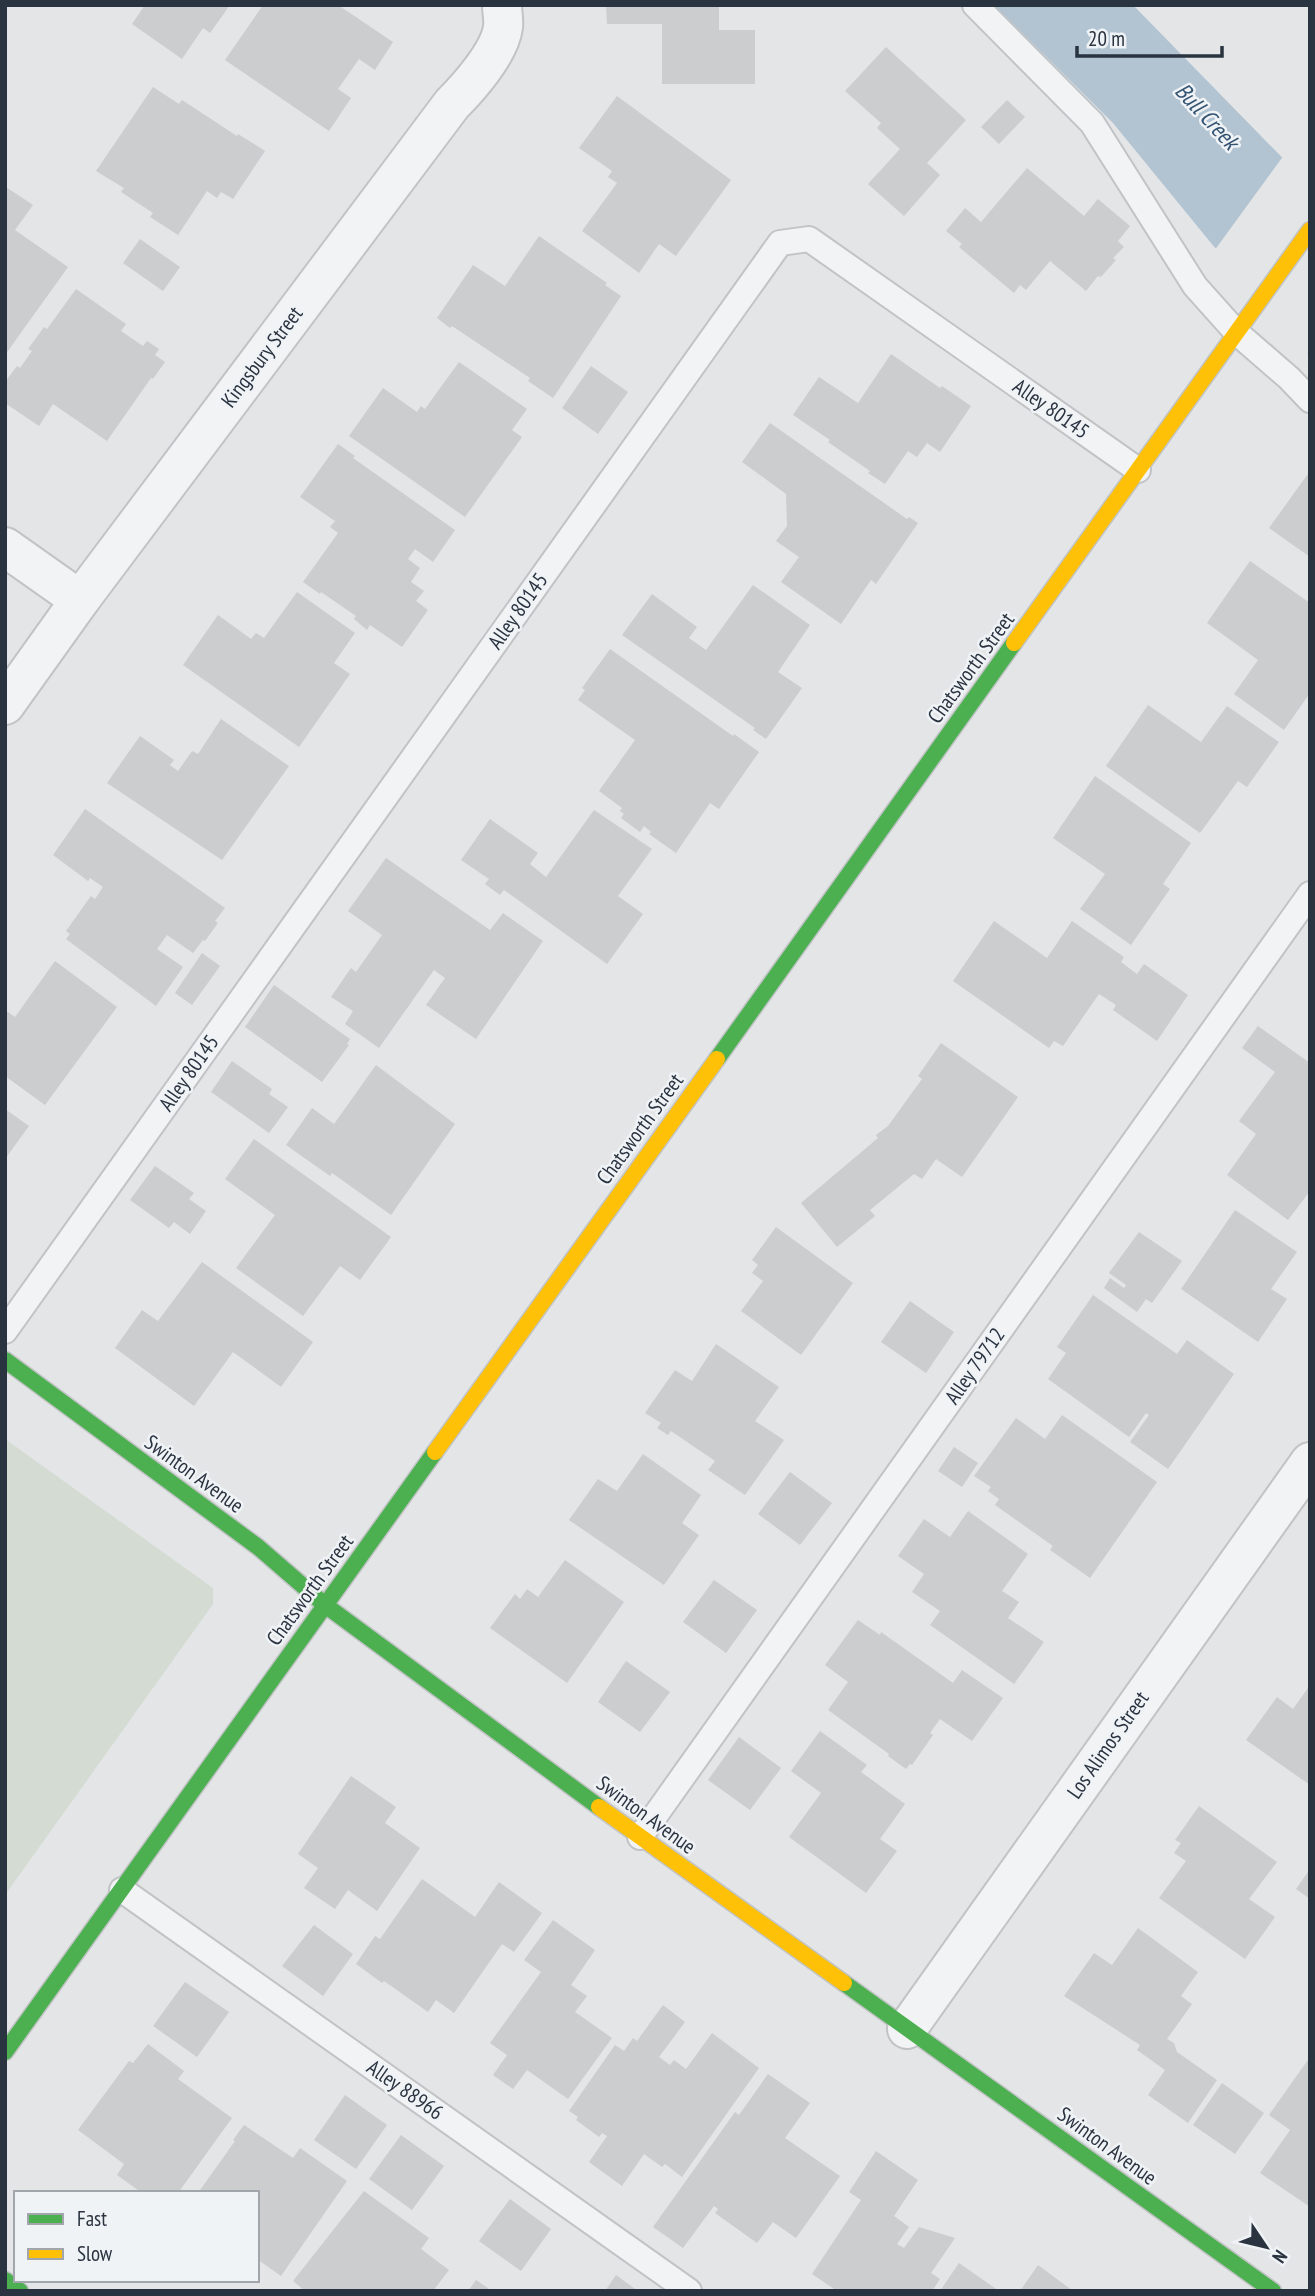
<svg xmlns="http://www.w3.org/2000/svg" width="1315" height="2296" font-family="'PT Sans Narrow',sans-serif">
	<style>
		.green { fill: #d4dbd3 }
		.water { fill: #b2c3d1 }
		.pier { fill: #e3e5e7 }
		.building { fill: #cbcdcf }
		.lines { fill: none; stroke-linecap: round; stroke-linejoin: round }
		.lane-casing { stroke: #c1c3c5; stroke-width: 28 }
		.street-casing { stroke: #c1c3c5; stroke-width: 42 }
		.fast-casing { stroke: #c1c3c5; stroke-width: 19 }
		.slow-casing { stroke: #c1c3c5; stroke-width: 19 }
		.lane { stroke: #f1f3f4; stroke-width: 24 }
		.street { stroke: #f1f3f4; stroke-width: 38 }
		.fast { stroke: #4caf50; stroke-width: 16 }
		.slow { stroke: #ffc107; stroke-width: 16 }
		.labels { text-anchor: middle; stroke-width: 5; stroke-linejoin: round; paint-order: stroke }
		.street-label { font-size: 21px; fill: #2a3340; stroke: #f0f3f6 }
		.water-label { font-size: 23px; font-style: italic; fill: #355472; stroke: #f0f3f6 }
	</style>
	<rect width="100%" height="100%" fill="#e3e5e7"/>
	<path class="green" d="M 5,1439 L 213,1588 L 213,1604 L 5,1895 Z"/>
	<path class="water" d="M 994,5 L 1133,5 L 1310,186 L 1310,357 L 1211,243 L 1113,123 Z"/>
	<path class="pier" d="M 1284,155 L 1310,181 L 1310,350 L 1305,357 L 1214,251 Z"/>
	<g class="building">
		<path d="M 145,5 L 230,5 L 210,33 L 203,28 L 182,59 L 132,24 Z"/>
		<path d="M 263,5 L 338,5 L 393,42 L 375,70 L 359,59 L 338,89 L 351,98 L 329,131 L 225,60 Z"/>
		<path d="M 606,5 L 719,5 L 719,30 L 755,30 L 755,84 L 662,84 L 662,24 L 607,24 Z"/>
		<path d="M 886,47 L 966,120 L 927,163 L 940,175 L 904,216 L 868,184 L 900,149 L 877,128 L 881,123 L 845,91 Z"/>
		<path d="M 153,87 L 179,104 L 182,100 L 237,136 L 238,134 L 265,151 L 233,199 L 221,192 L 217,198 L 207,191 L 178,235 L 150,217 L 153,213 L 121,192 L 124,188 L 96,171 Z"/>
		<path d="M 617,96 L 731,180 L 676,256 L 659,244 L 639,273 L 582,231 L 617,183 L 608,177 L 612,171 L 579,148 Z"/>
		<path d="M 1007,100 L 1025,117 L 999,144 L 981,127 Z"/>
		<path d="M 1027,168 L 1084,216 L 1098,199 L 1130,226 L 1118,241 L 1124,247 L 1113,258 L 1116,260 L 1101,277 L 1098,276 L 1086,291 L 1050,261 L 1026,290 L 1020,285 L 1014,293 L 959,247 L 962,244 L 946,231 L 965,208 L 981,222 Z"/>
		<path d="M 6,187 L 33,205 L 15,230 L 68,267 L 5,355 Z"/>
		<path d="M 539,236 L 607,283 L 605,285 L 621,296 L 553,398 L 528,381 L 530,378 L 452,326 L 450,328 L 437,318 L 473,265 L 505,286 Z"/>
		<path d="M 140,239 L 180,267 L 163,291 L 123,263 Z"/>
		<path d="M 76,289 L 126,324 L 121,331 L 143,346 L 147,341 L 159,349 L 155,355 L 165,362 L 153,379 L 151,378 L 107,441 L 53,404 L 39,426 L 5,403 L 5,382 L 17,366 L 20,368 L 32,351 L 28,349 L 44,327 L 47,329 Z"/>
		<path d="M 891,354 L 940,388 L 942,386 L 971,406 L 940,452 L 927,443 L 917,457 L 908,451 L 885,484 L 868,473 L 870,471 L 828,442 L 830,440 L 793,415 L 819,377 L 858,403 Z"/>
		<path d="M 459,362 L 527,409 L 512,430 L 522,437 L 465,517 L 349,436 L 383,388 L 417,412 L 421,406 L 425,409 Z"/>
		<path d="M 591,366 L 628,392 L 598,434 L 562,408 Z"/>
		<path d="M 770,423 L 907,519 L 909,517 L 918,523 L 876,584 L 871,580 L 841,624 L 781,582 L 799,557 L 776,541 L 787,526 L 786,494 L 742,462 Z"/>
		<path d="M 338,444 L 355,456 L 353,458 L 455,530 L 433,562 L 415,549 L 408,559 L 420,568 L 411,582 L 424,591 L 416,601 L 428,610 L 402,647 L 370,625 L 367,630 L 354,619 L 356,616 L 321,592 L 320,594 L 303,582 L 338,533 L 330,527 L 335,521 L 300,497 Z"/>
		<path d="M 1310,471 L 1310,557 L 1269,528 Z"/>
		<path d="M 1250,561 L 1310,603 L 1310,693 L 1284,730 L 1234,694 L 1258,660 L 1207,623 Z"/>
		<path d="M 753,585 L 810,625 L 778,672 L 802,688 L 766,739 L 753,730 L 755,728 L 622,635 L 652,594 L 697,627 L 689,638 L 706,650 Z"/>
		<path d="M 297,592 L 355,633 L 334,663 L 350,674 L 299,747 L 183,665 L 218,615 L 251,639 L 256,633 L 264,638 Z"/>
		<path d="M 610,649 L 733,736 L 734,734 L 759,752 L 719,809 L 710,803 L 676,853 L 649,834 L 651,832 L 644,826 L 640,832 L 621,818 L 624,814 L 620,811 L 622,808 L 599,791 L 635,740 L 578,700 L 585,690 L 582,688 Z"/>
		<path d="M 1148,705 L 1201,742 L 1227,706 L 1279,742 L 1247,787 L 1238,781 L 1200,833 L 1106,766 Z"/>
		<path d="M 221,719 L 289,766 L 222,860 L 107,783 L 140,736 L 174,760 L 170,765 L 178,771 L 192,751 L 198,754 Z"/>
		<path d="M 1095,776 L 1191,843 L 1163,884 L 1170,889 L 1131,945 L 1080,909 L 1105,874 L 1053,838 Z"/>
		<path d="M 85,809 L 225,908 L 215,921 L 218,923 L 205,941 L 203,940 L 193,953 L 167,935 L 157,949 L 183,967 L 156,1006 L 66,939 L 70,934 L 66,931 L 91,896 L 95,899 L 103,887 L 90,878 L 88,881 L 53,855 Z"/>
		<path d="M 594,810 L 652,849 L 618,896 L 643,914 L 607,964 L 504,890 L 500,895 L 485,884 L 489,879 L 461,860 L 490,819 L 538,853 L 530,864 L 546,877 Z"/>
		<path d="M 386,858 L 490,930 L 503,913 L 543,941 L 476,1039 L 426,1005 L 445,978 L 434,970 L 379,1048 L 345,1024 L 353,1011 L 331,997 L 351,968 L 356,972 L 382,935 L 348,911 Z"/>
		<path d="M 994,921 L 1047,958 L 1072,921 L 1124,957 L 1121,962 L 1137,974 L 1144,964 L 1188,995 L 1157,1041 L 1113,1010 L 1116,1005 L 1099,994 L 1063,1046 L 1054,1041 L 1049,1048 L 953,981 Z"/>
		<path d="M 202,953 L 220,966 L 192,1005 L 175,993 Z"/>
		<path d="M 55,961 L 117,1007 L 45,1105 L 5,1076 L 5,1010 L 15,1017 Z"/>
		<path d="M 274,985 L 350,1039 L 347,1044 L 349,1045 L 322,1082 L 245,1027 Z"/>
		<path d="M 1258,1026 L 1310,1063 L 1310,1191 L 1288,1220 L 1227,1175 L 1256,1134 L 1239,1121 L 1275,1072 L 1242,1048 Z"/>
		<path d="M 941,1043 L 1018,1097 L 962,1177 L 936,1159 L 922,1179 L 914,1174 L 870,1210 L 875,1216 L 837,1247 L 801,1203 L 878,1138 L 876,1135 L 888,1126 L 922,1079 L 918,1076 Z"/>
		<path d="M 232,1061 L 272,1089 L 269,1094 L 288,1107 L 269,1133 L 211,1092 Z"/>
		<path d="M 376,1065 L 455,1124 L 391,1215 L 332,1173 L 330,1176 L 286,1145 L 312,1108 L 334,1124 Z"/>
		<path d="M 5,1109 L 29,1126 L 5,1159 Z"/>
		<path d="M 254,1139 L 391,1237 L 360,1280 L 340,1266 L 303,1316 L 236,1268 L 275,1215 L 225,1179 Z"/>
		<path d="M 155,1166 L 194,1193 L 189,1199 L 206,1211 L 190,1234 L 174,1222 L 169,1228 L 130,1200 Z"/>
		<path d="M 1235,1210 L 1297,1252 L 1271,1289 L 1287,1299 L 1258,1342 L 1181,1289 Z"/>
		<path d="M 776,1227 L 853,1283 L 801,1355 L 741,1311 L 763,1281 L 752,1273 L 758,1265 L 752,1260 Z"/>
		<path d="M 1139,1232 L 1182,1261 L 1152,1303 L 1146,1299 L 1137,1312 L 1104,1288 L 1110,1278 L 1124,1288 L 1126,1285 L 1109,1273 Z"/>
		<path d="M 202,1262 L 313,1342 L 281,1387 L 233,1352 L 194,1406 L 115,1348 L 142,1310 L 158,1321 Z"/>
		<path d="M 1093,1295 L 1177,1354 L 1187,1340 L 1234,1374 L 1168,1469 L 1130,1442 L 1149,1415 L 1146,1413 L 1129,1437 L 1048,1379 L 1066,1353 L 1057,1347 Z"/>
		<path d="M 910,1301 L 954,1332 L 926,1373 L 881,1342 Z"/>
		<path d="M 716,1344 L 779,1387 L 755,1421 L 784,1440 L 745,1495 L 708,1470 L 715,1461 L 671,1431 L 668,1435 L 657,1428 L 661,1423 L 645,1413 L 675,1370 L 692,1381 Z"/>
		<path d="M 1062,1415 L 1157,1482 L 1090,1578 L 1050,1550 L 1053,1546 L 995,1505 L 999,1499 L 988,1491 L 991,1487 L 974,1476 L 1016,1418 L 1045,1439 Z"/>
		<path d="M 954,1447 L 978,1463 L 962,1487 L 938,1471 Z"/>
		<path d="M 643,1454 L 701,1495 L 682,1523 L 699,1535 L 664,1585 L 569,1520 L 598,1479 L 617,1491 Z"/>
		<path d="M 790,1472 L 832,1503 L 800,1545 L 758,1514 Z"/>
		<path d="M 968,1511 L 1028,1554 L 1002,1591 L 1019,1602 L 1008,1618 L 1044,1642 L 1014,1684 L 930,1625 L 940,1611 L 912,1592 L 924,1574 L 898,1556 L 924,1519 L 950,1537 Z"/>
		<path d="M 565,1560 L 624,1602 L 567,1683 L 490,1628 L 515,1594 L 520,1599 L 527,1589 L 538,1597 Z"/>
		<path d="M 714,1580 L 757,1610 L 726,1653 L 683,1622 Z"/>
		<path d="M 858,1620 L 880,1635 L 881,1632 L 953,1683 L 962,1670 L 1003,1698 L 972,1741 L 940,1719 L 930,1733 L 933,1735 L 912,1765 L 910,1764 L 906,1769 L 888,1756 L 889,1754 L 828,1710 L 848,1682 L 825,1665 Z"/>
		<path d="M 626,1661 L 670,1692 L 640,1732 L 598,1702 Z"/>
		<path d="M 1310,1685 L 1310,1785 L 1246,1740 L 1277,1697 L 1293,1709 Z"/>
		<path d="M 820,1731 L 867,1765 L 861,1772 L 905,1804 L 880,1839 L 897,1851 L 866,1893 L 789,1837 L 821,1793 L 791,1771 Z"/>
		<path d="M 739,1737 L 781,1768 L 750,1810 L 708,1780 Z"/>
		<path d="M 351,1776 L 396,1807 L 385,1823 L 420,1848 L 377,1911 L 348,1890 L 335,1909 L 304,1888 L 318,1868 L 298,1854 Z"/>
		<path d="M 1199,1806 L 1277,1862 L 1249,1899 L 1275,1917 L 1245,1959 L 1159,1898 L 1186,1861 L 1174,1853 L 1181,1843 L 1175,1840 Z"/>
		<path d="M 1310,1869 L 1310,1899 L 1296,1889 Z"/>
		<path d="M 422,1879 L 475,1917 L 499,1882 L 542,1913 L 514,1952 L 502,1944 L 454,2013 L 436,2000 L 428,2012 L 384,1981 L 382,1983 L 356,1964 L 375,1936 L 380,1939 Z"/>
		<path d="M 553,1920 L 595,1950 L 571,1985 L 587,1996 L 575,2012 L 612,2038 L 568,2099 L 527,2070 L 513,2089 L 493,2075 L 507,2055 L 490,2043 L 541,1972 L 524,1960 Z"/>
		<path d="M 314,1925 L 353,1954 L 323,1996 L 282,1966 Z"/>
		<path d="M 1138,1928 L 1198,1972 L 1181,1996 L 1192,2004 L 1167,2039 L 1174,2043 L 1177,2052 L 1217,2080 L 1188,2123 L 1148,2095 L 1165,2070 L 1137,2050 L 1140,2045 L 1064,1996 L 1094,1953 L 1112,1965 Z"/>
		<path d="M 185,1982 L 229,2012 L 197,2057 L 153,2026 Z"/>
		<path d="M 663,2005 L 685,2022 L 659,2057 L 670,2065 L 674,2060 L 686,2069 L 712,2033 L 759,2068 L 682,2177 L 665,2164 L 662,2167 L 644,2154 L 622,2186 L 589,2162 L 607,2136 L 602,2133 L 599,2137 L 576,2120 L 578,2117 L 569,2111 L 615,2045 L 624,2051 L 633,2038 L 637,2041 Z"/>
		<path d="M 148,2044 L 184,2071 L 178,2079 L 232,2118 L 178,2193 L 142,2193 L 117,2175 L 124,2164 L 78,2130 L 129,2061 L 133,2063 Z"/>
		<path d="M 1310,2057 L 1310,2207 L 1260,2173 L 1290,2130 L 1269,2115 Z"/>
		<path d="M 768,2074 L 810,2103 L 785,2138 L 840,2176 L 796,2238 L 773,2222 L 757,2243 L 715,2213 L 718,2209 L 714,2206 L 683,2248 L 653,2227 L 735,2112 L 739,2115 Z"/>
		<path d="M 1222,2083 L 1264,2113 L 1235,2154 L 1193,2125 Z"/>
		<path d="M 345,2095 L 387,2125 L 356,2169 L 314,2140 Z"/>
		<path d="M 244,2125 L 293,2158 L 300,2148 L 347,2181 L 281,2276 L 257,2259 L 257,2193 L 198,2193 L 235,2141 L 233,2140 Z"/>
		<path d="M 401,2135 L 444,2166 L 412,2210 L 369,2179 Z"/>
		<path d="M 876,2151 L 918,2180 L 894,2216 L 909,2227 L 897,2244 L 904,2248 L 919,2227 L 955,2238 L 931,2273 L 940,2279 L 932,2291 L 837,2291 L 812,2274 L 861,2200 L 849,2192 Z"/>
		<path d="M 364,2191 L 429,2238 L 421,2249 L 449,2270 L 433,2291 L 305,2291 L 293,2281 Z"/>
		<path d="M 510,2199 L 551,2229 L 521,2271 L 479,2241 Z"/>
		<path d="M 959,2263 L 999,2291 L 940,2291 Z"/>
		<path d="M 1038,2265 L 1073,2291 L 1020,2291 Z"/>
		<path d="M 616,2275 L 638,2291 L 605,2291 Z"/>
		<path d="M 476,2280 L 492,2291 L 468,2291 Z"/>
	</g>
	<g class="lines">
		<g class="lane-casing">
			<g id="lane">
				<path d="M 975,5 L 1092,123 L 1195,286 L 1237,333 L 1289,378 L 1310,400"/>
				<path d="M 5,1331 L 780,243 L 809,239 L 1138,470"/>
				<path d="M 640,1837 L 1310,894"/>
				<path d="M 122,1890 L 689,2291"/>
			</g>
		</g>
		<g class="street-casing">
			<g id="street">
				<path d="M 5,547 L 80,600"/>
				<path d="M 5,705 L 80,600 L 452,104 C 469,87 500,52 503,27 C 504,20 502,12 502,5"/>
				<path d="M 907,2029 L 1310,1462"/>
			</g>
		</g>
		<g class="fast-casing">
			<g id="fast">
				<path d="M 717,1059 L 1014,643"/>
				<path d="M 5,1360 L 258,1547 L 325,1605 L 599,1807"/>
				<path d="M 844,1983 L 1273,2291"/>
				<path d="M 5,2052 L 435,1452"/>
				<path d="M 5,2280 L 20,2291"/>
			</g>
		</g>
		<g class="slow-casing">
			<g id="slow">
				<path d="M 1014,643 L 1310,230"/>
				<path d="M 435,1452 L 717,1059"/>
				<path d="M 599,1807 L 844,1983"/>
			</g>
		</g>
		<use href="#lane" class="lane"/>
		<use href="#street" class="street"/>
		<use href="#fast" class="fast"/>
		<use href="#slow" class="slow"/>
	</g>
	<g class="labels">
		<g class="street-label">
			<text transform="translate(262 357) rotate(-53)" y="7">Kingsbury Street</text>
			<text transform="translate(1051 409) rotate(35)" y="7">Alley 80145</text>
			<text transform="translate(518 611) rotate(-55)" y="7">Alley 80145</text>
			<text transform="translate(971 668) rotate(-54)" y="7">Chatsworth Street</text>
			<text transform="translate(189 1073) rotate(-55)" y="7">Alley 80145</text>
			<text transform="translate(640 1129) rotate(-54)" y="7">Chatsworth Street</text>
			<text transform="translate(975 1366) rotate(-55)" y="7">Alley 79712</text>
			<text transform="translate(194 1474) rotate(36)" y="7">Swinton Avenue</text>
			<text transform="translate(310 1590) rotate(-54)" y="7">Chatsworth Street</text>
			<text transform="translate(1108 1745) rotate(-55)" y="7">Los Alimos Street</text>
			<text transform="translate(646 1815) rotate(36)" y="7">Swinton Avenue</text>
			<text transform="translate(405 2090) rotate(35)" y="7">Alley 88966</text>
			<text transform="translate(1107 2146) rotate(36)" y="7">Swinton Avenue</text>
		</g>
		<g class="water-label">
			<text transform="translate(1207 116) rotate(47)" y="8">Bull Creek</text>
		</g>
	</g>
	<rect width="1315" height="2296" fill="none" stroke="#2a3340" stroke-width="14"/>
	<rect x="14" y="2191" width="245" height="91" fill="#f0f3f6" stroke="#a1a6ad" stroke-width="2"/>
	<rect x="28" y="2214" width="35" height="10" fill="#4caf50" stroke="#a1a6ad" stroke-width="2"/>
	<text x="77" y="2226" font-size="21" fill="#2a3340">Fast</text>
	<rect x="28" y="2249" width="35" height="10" fill="#ffc107" stroke="#a1a6ad" stroke-width="2"/>
	<text x="77" y="2261" font-size="21" fill="#2a3340">Slow</text>
	<g transform="translate(1266 2247) rotate(125)" stroke="#f0f3f6" stroke-width="5" paint-order="stroke">
	<path d="M0-5L12 26L0 18L-12 26Z" fill="#2a3340"/>
	<text y="-10" font-size="19" font-weight="bold" text-anchor="middle" fill="#2a3340">N</text>
	</g>
	<path d="M1077 46v10h145v-10" fill="none" stroke="#2a3340" stroke-width="3.5"/>
	<text x="1088" y="46" font-size="21" fill="#2a3340" stroke="#f0f3f6" stroke-width="5" paint-order="stroke">20 m</text>
</svg>
